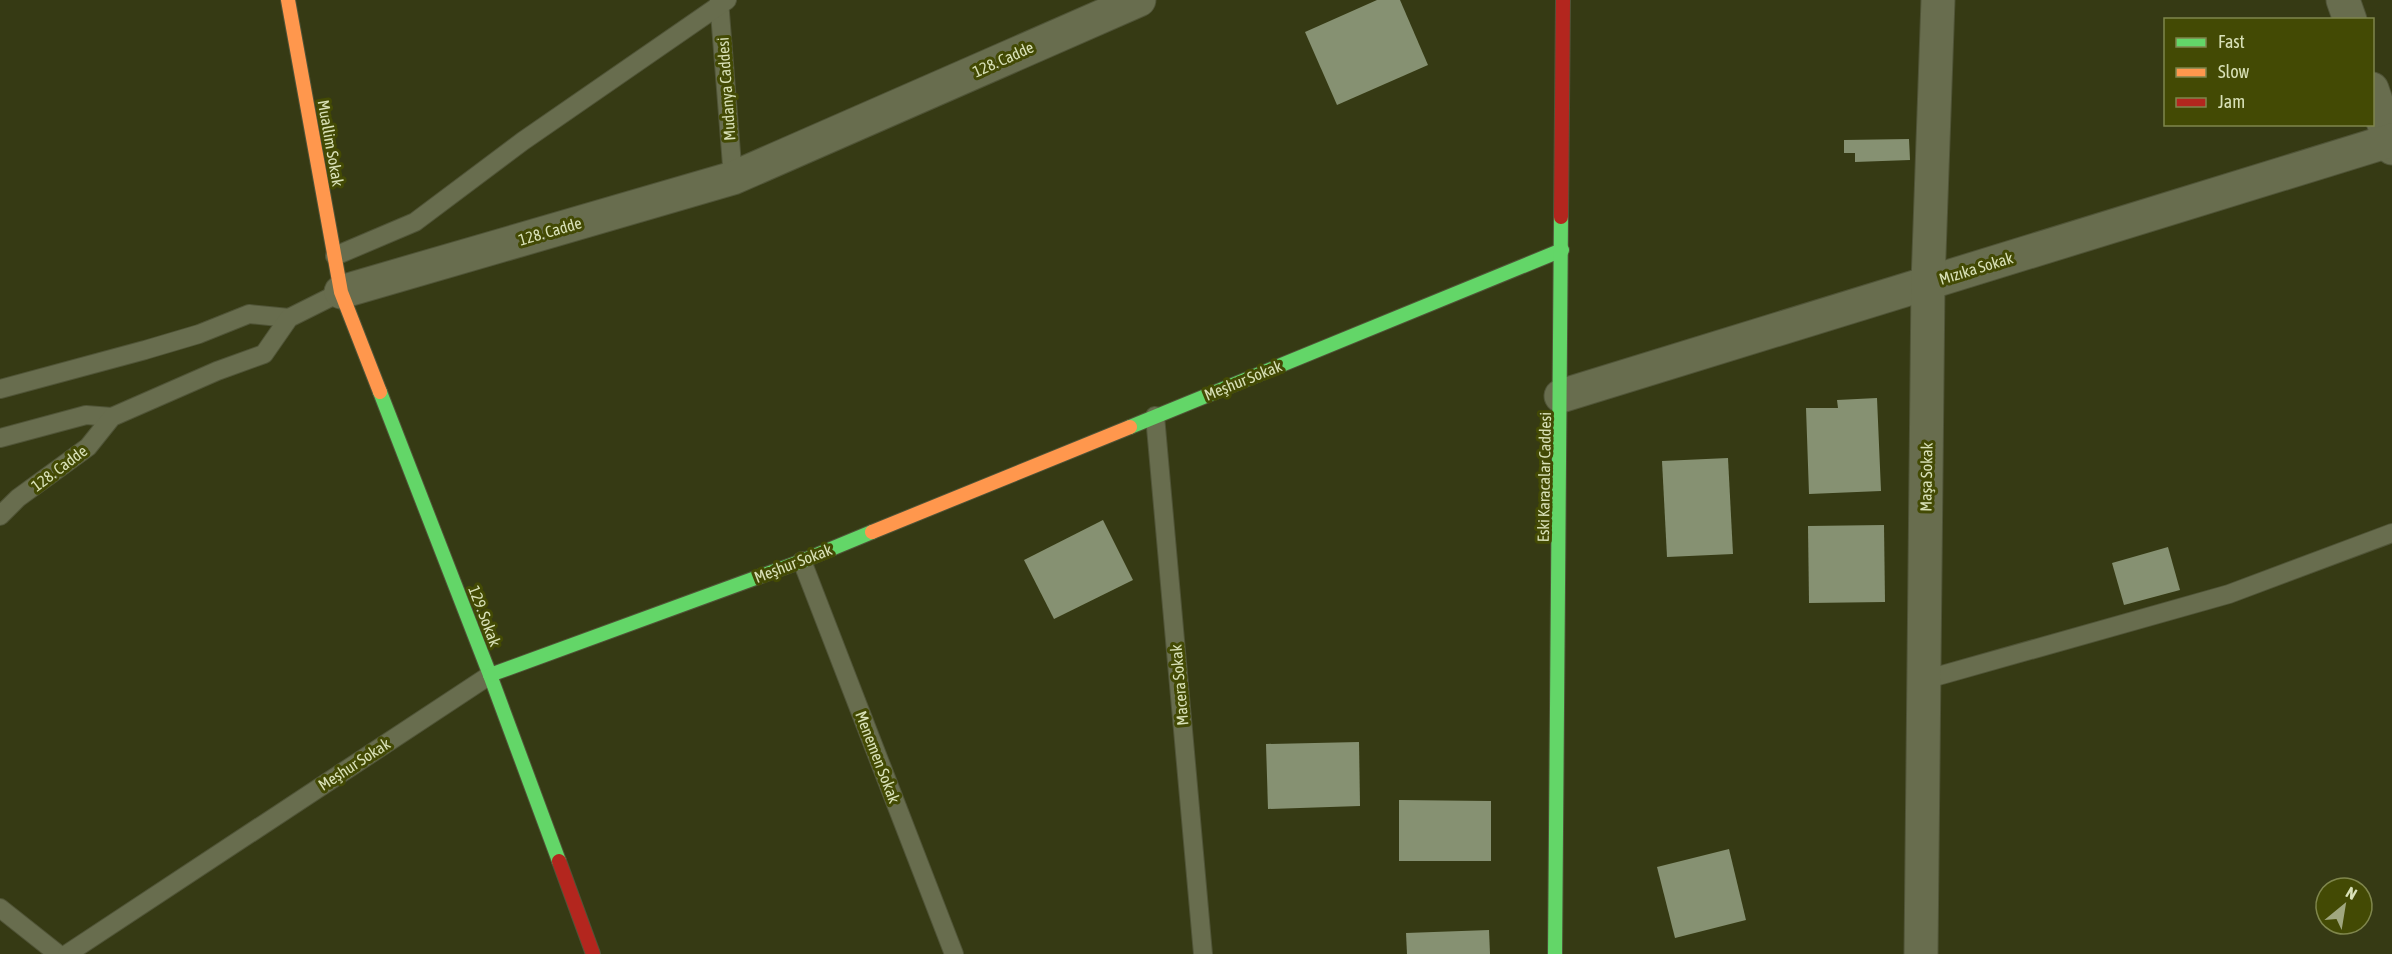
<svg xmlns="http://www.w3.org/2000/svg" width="2392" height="954" font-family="'Asap Condensed',sans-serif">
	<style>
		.building { fill: #869172 }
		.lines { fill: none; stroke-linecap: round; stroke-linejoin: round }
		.lane-casing { stroke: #505437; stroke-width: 20 }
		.street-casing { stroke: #505437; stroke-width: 35 }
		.fast-casing { stroke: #505437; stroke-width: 16 }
		.slow-casing { stroke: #505437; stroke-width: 16 }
		.jam-casing { stroke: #505437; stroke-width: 16 }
		.lane { stroke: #686d4e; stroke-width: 18 }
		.street { stroke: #686d4e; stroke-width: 33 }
		.fast { stroke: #63d668; stroke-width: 14 }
		.slow { stroke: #ff974d; stroke-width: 14 }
		.jam { stroke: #b3261e; stroke-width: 14 }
		.labels { text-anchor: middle; stroke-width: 6; stroke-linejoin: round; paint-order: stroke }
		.street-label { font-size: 16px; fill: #d9e1b8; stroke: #434a04 }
	</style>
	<rect width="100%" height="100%" fill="#363a14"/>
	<g class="building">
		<path d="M 1377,0 L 1400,0 L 1428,65 L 1337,105 L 1305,32 Z"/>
		<path d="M 1909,139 L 1910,160 L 1855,162 L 1855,153 L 1844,153 L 1844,140 Z"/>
		<path d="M 1877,398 L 1881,491 L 1809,494 L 1806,408 L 1838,408 L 1837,400 Z"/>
		<path d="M 1728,458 L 1733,554 L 1667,557 L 1662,461 Z"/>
		<path d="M 1103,520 L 1133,580 L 1054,619 L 1024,560 Z"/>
		<path d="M 1884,525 L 1885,602 L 1809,603 L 1808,526 Z"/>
		<path d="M 2168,547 L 2180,590 L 2124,605 L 2112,563 Z"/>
		<path d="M 1359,742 L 1360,806 L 1268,809 L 1266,744 Z"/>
		<path d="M 1399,800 L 1491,801 L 1491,861 L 1399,861 Z"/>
		<path d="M 1729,849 L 1746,920 L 1675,938 L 1657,867 Z"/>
		<path d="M 1489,930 L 1490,954 L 1407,954 L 1406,933 Z"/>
	</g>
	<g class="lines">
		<g class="lane-casing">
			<g id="lane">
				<path d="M 719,0 L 733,178"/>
				<path d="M 335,256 L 415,222 L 523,141 L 727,0"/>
				<path d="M 0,389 L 145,350 L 199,334 L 249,314 L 289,318"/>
				<path d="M 1155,416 L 1203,954"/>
				<path d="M 0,438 L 86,415 L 112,417"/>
				<path d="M 0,516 L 18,498 L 88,447 L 112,417 L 217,371 L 264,354 L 289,318 L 341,292"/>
				<path d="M 802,561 L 954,954"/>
				<path d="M 1924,680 L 2229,594 L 2392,533"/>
				<path d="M 0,908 L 58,954"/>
				<path d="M 67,954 L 490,675"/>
			</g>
		</g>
		<g class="street-casing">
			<g id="street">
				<path d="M 2343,0 L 2350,20"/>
				<path d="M 2372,89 L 2392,148"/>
				<path d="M 341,292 L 733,178 L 1139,0"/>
				<path d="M 1561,396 L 2392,140"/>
				<path d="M 1921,954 L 1928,283 L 1938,0"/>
			</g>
		</g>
		<g class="fast-casing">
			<g id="fast">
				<path d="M 380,392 L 490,675 L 559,861"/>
				<path d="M 1130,427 L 1562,250"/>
				<path d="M 490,675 L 802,561 L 872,532"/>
				<path d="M 1555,954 L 1561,217"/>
			</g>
		</g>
		<g class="slow-casing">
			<g id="slow">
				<path d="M 288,0 L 341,292 L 380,392"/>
				<path d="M 872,532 L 1130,427"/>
			</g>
		</g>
		<g class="jam-casing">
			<g id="jam">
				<path d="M 1561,217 L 1563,0"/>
				<path d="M 559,861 L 593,954"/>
			</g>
		</g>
		<use href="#lane" class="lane"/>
		<use href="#street" class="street"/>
		<use href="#fast" class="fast"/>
		<use href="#slow" class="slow"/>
		<use href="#jam" class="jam"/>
	</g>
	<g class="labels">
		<g class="street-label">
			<text transform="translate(1003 59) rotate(-24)" y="6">128. Cadde</text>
			<text transform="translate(726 89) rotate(-94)" y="6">Mudanya Caddesi</text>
			<text transform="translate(331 143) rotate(80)" y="6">Muallim Sokak</text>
			<text transform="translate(550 231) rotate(-16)" y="6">128. Cadde</text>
			<text transform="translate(1976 268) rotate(-17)" y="6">Mızıka Sokak</text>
			<text transform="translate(1243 380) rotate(-22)" y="6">Meşhur Sokak</text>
			<text transform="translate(59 468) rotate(-37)" y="6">128. Cadde</text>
			<text transform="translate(1544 477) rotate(-89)" y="6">Eski Karacalar Caddesi</text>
			<text transform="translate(1926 477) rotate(-89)" y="6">Maşa Sokak</text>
			<text transform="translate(793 563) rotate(-21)" y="6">Meşhur Sokak</text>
			<text transform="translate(485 616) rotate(69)" y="6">129. Sokak</text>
			<text transform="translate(1179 685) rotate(-95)" y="6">Macera Sokak</text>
			<text transform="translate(878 757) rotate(69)" y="6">Menemen Sokak</text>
			<text transform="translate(354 764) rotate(-33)" y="6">Meşhur Sokak</text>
		</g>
	</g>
	<rect x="2164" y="18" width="210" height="108" fill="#434a04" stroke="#7f864c" stroke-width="1.5"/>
	<rect x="2176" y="38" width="30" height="9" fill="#63d668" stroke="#7f864c" stroke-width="1.5"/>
	<text x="2218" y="48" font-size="18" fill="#d9e1b8">Fast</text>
	<rect x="2176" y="68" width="30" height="9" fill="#ff974d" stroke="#7f864c" stroke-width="1.5"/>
	<text x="2218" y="78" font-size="18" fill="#d9e1b8">Slow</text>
	<rect x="2176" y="98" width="30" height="9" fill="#b3261e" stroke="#7f864c" stroke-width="1.5"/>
	<text x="2218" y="108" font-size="18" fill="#d9e1b8">Jam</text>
	<g transform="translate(2344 906) rotate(30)"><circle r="28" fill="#434a04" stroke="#7f864c" stroke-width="1.5"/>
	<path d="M0-4.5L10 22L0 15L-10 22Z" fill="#a0a77f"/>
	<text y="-9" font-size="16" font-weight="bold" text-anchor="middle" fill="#d9e1b8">N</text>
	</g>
</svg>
